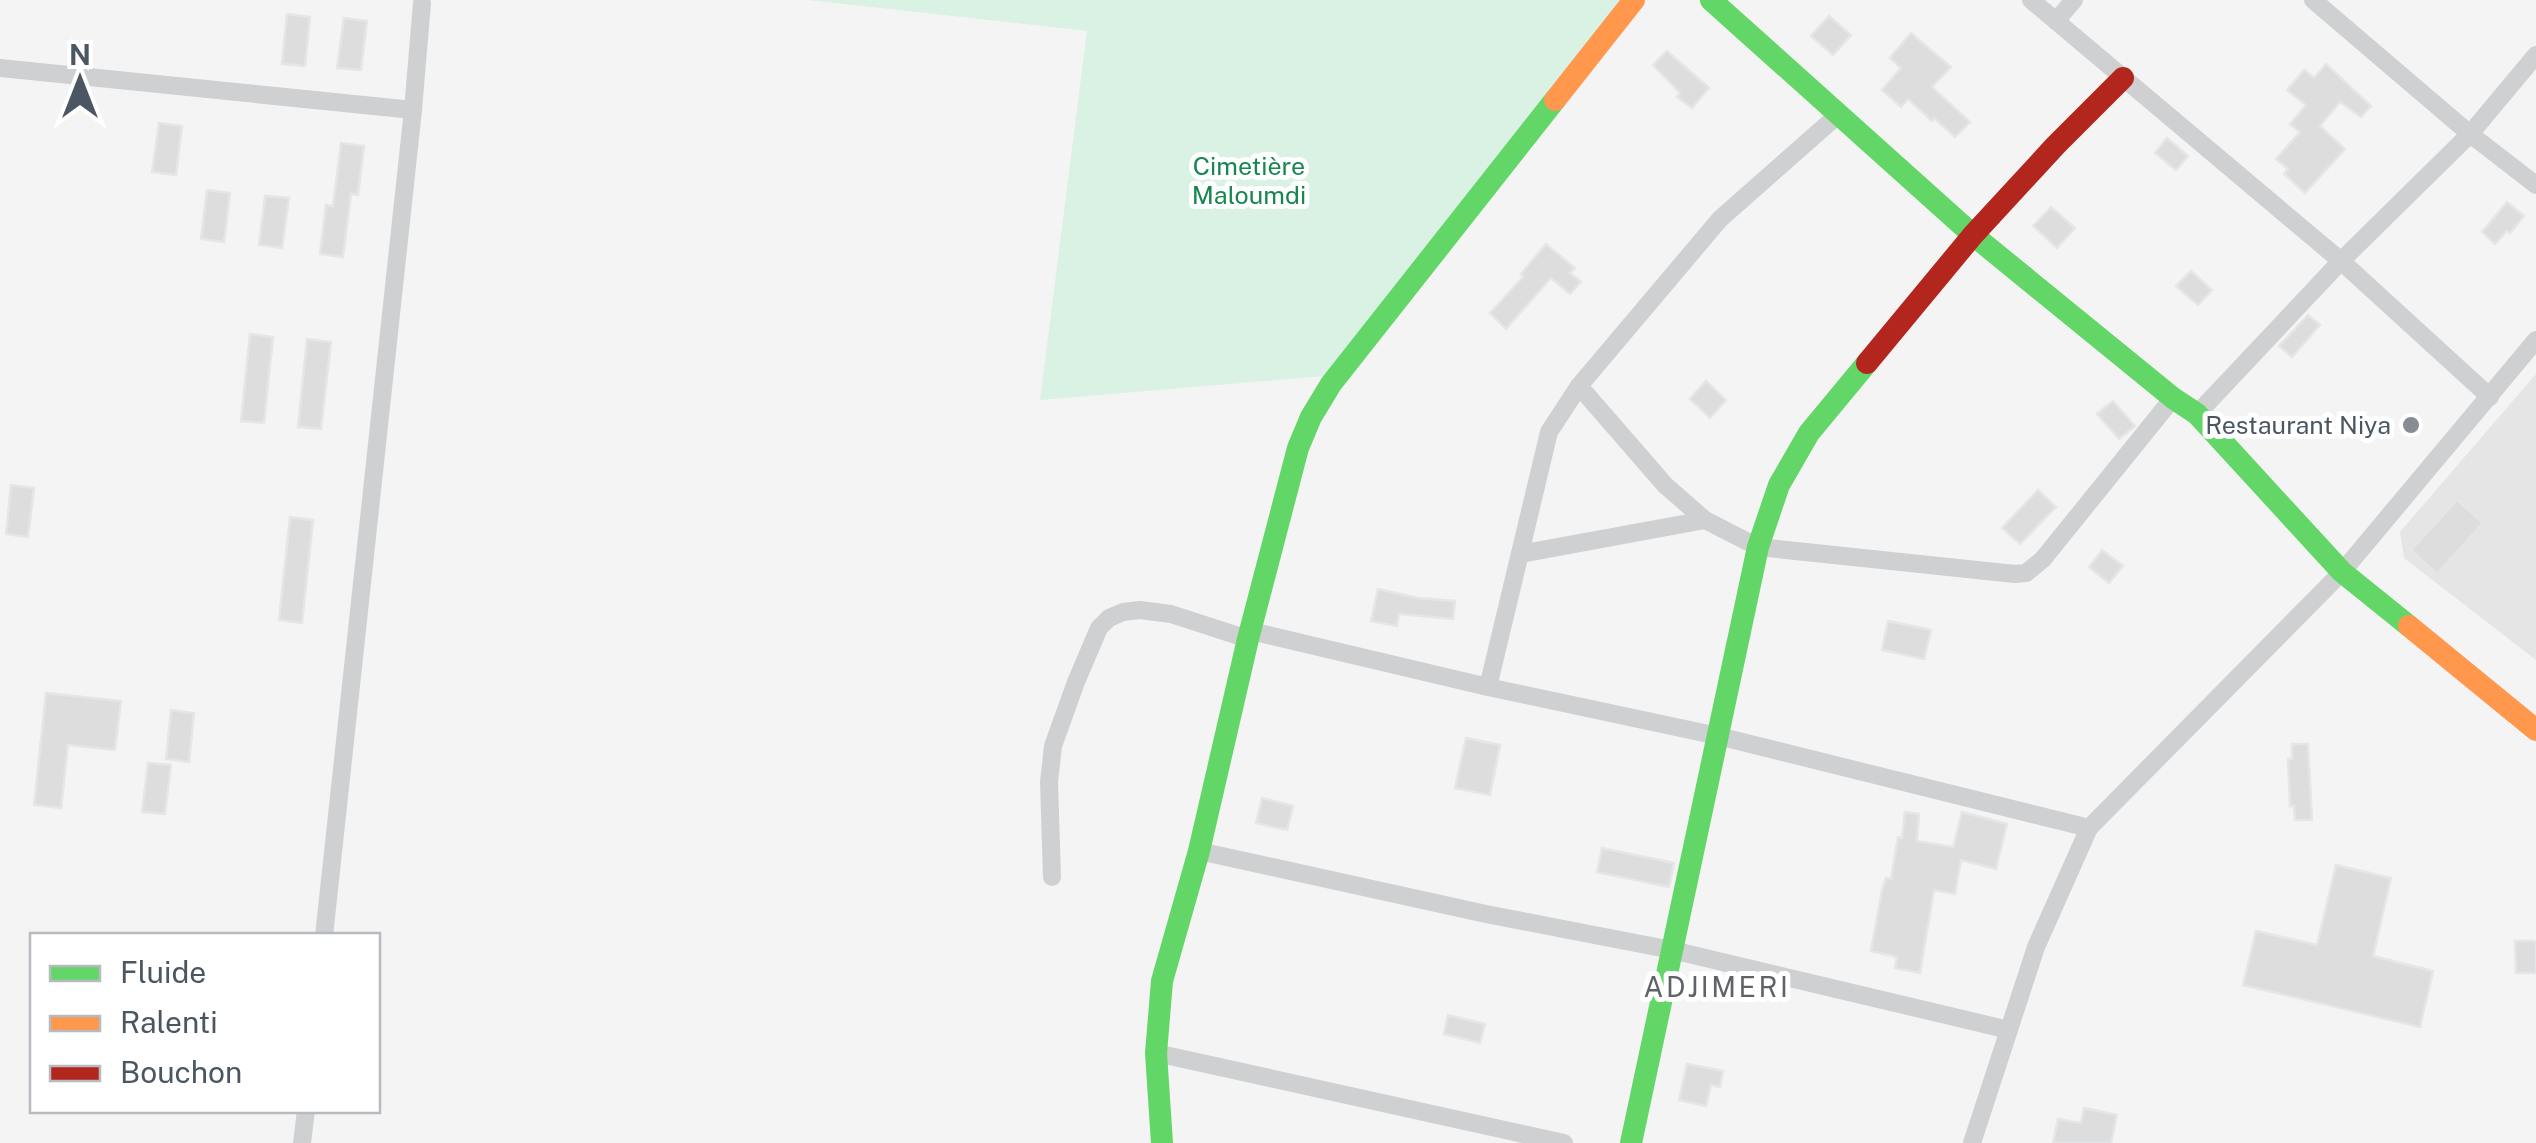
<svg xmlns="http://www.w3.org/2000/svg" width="2536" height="1143" font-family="'Public Sans',sans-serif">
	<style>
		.education { fill: #e6e5e6 }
		.green { fill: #d9f2e3 }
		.building { fill: #ddddde; stroke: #e5e6e7; stroke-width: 2.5 }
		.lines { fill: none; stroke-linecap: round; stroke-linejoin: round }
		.street { stroke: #ced0d2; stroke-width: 18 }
		.fast { stroke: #63d668; stroke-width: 22 }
		.slow { stroke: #ff974d; stroke-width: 22 }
		.jam { stroke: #b3261e; stroke-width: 22 }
		.poi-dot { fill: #868d94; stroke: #fff; stroke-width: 4 }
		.labels { text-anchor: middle; stroke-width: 10; stroke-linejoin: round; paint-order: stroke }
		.park-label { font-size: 25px; fill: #17864f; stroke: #fff }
		.poi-label { font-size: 25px; fill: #4a5661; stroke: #fff; text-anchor: end }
		.neighbourhood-label { font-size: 28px; letter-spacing: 2.5px; fill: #5f6368; stroke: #fff }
	</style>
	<rect width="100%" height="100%" fill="#f4f4f4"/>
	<path class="education" d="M 2536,374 L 2536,660 L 2404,558 L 2400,532 Z"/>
	<path class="green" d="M 808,0 L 1627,0 L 1325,376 L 1040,400 L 1087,31 Z"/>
	<g class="building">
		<path d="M 287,14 L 310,17 L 305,66 L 282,64 Z"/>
		<path d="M 1829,16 L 1851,35 L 1833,55 L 1811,36 Z"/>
		<path d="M 344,18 L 367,21 L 361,70 L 337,68 Z"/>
		<path d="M 1911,33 L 1951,67 L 1932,87 L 1970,122 L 1955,137 L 1934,118 L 1932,121 L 1908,99 L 1901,107 L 1882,90 L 1901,68 L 1890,58 Z"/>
		<path d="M 1667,51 L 1709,88 L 1692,108 L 1677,97 L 1680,93 L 1653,65 Z"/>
		<path d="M 2326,64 L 2371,106 L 2361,117 L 2340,102 L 2320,126 L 2345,149 L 2305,193 L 2284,174 L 2288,169 L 2276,159 L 2300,132 L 2290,124 L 2306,105 L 2287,90 L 2304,70 L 2314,78 Z"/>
		<path d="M 159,123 L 182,126 L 176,175 L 152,172 Z"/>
		<path d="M 2167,138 L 2188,156 L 2176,170 L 2155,153 Z"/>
		<path d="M 341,143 L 364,146 L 358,195 L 351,194 L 343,257 L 320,254 L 326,205 L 333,206 Z"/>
		<path d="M 207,190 L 230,193 L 224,242 L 201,239 Z"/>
		<path d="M 265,196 L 289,198 L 282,248 L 259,245 Z"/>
		<path d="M 2507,202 L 2524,216 L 2510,233 L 2507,231 L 2495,244 L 2482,232 Z"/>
		<path d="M 2051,207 L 2075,228 L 2057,248 L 2033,226 Z"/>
		<path d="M 1546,244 L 1575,268 L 1570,273 L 1581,282 L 1570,294 L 1551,278 L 1506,329 L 1490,313 L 1523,277 L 1521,274 Z"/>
		<path d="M 2191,271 L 2212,290 L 2198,305 L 2176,286 Z"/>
		<path d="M 2308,315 L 2320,325 L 2292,357 L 2279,346 Z"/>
		<path d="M 250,334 L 273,337 L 264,423 L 241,421 Z"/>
		<path d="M 307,339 L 331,342 L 321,429 L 298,427 Z"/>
		<path d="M 1706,381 L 1726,400 L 1710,418 L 1690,399 Z"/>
		<path d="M 2113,401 L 2135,426 L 2119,439 L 2097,414 Z"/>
		<path d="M 11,485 L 34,488 L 28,537 L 6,534 Z"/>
		<path d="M 2038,490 L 2056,507 L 2020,544 L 2002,528 Z"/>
		<path d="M 2457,500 L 2483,523 L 2437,574 L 2411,550 Z"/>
		<path d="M 290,517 L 313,520 L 302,623 L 279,620 Z"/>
		<path d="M 2102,550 L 2123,566 L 2109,583 L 2089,567 Z"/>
		<path d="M 1378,589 L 1418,598 L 1455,601 L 1453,619 L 1399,614 L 1397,626 L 1371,621 Z"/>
		<path d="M 1888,621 L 1931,630 L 1924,659 L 1882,650 Z"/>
		<path d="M 46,693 L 121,701 L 115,750 L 68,745 L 61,808 L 34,805 Z"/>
		<path d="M 171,710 L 194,713 L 189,762 L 166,759 Z"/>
		<path d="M 1466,738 L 1500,745 L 1490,795 L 1455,788 Z"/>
		<path d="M 2292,744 L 2308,744 L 2312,820 L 2295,820 L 2294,806 L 2290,806 L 2288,759 L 2292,759 Z"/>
		<path d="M 148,763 L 171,765 L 165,814 L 142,812 Z"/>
		<path d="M 1262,798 L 1293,806 L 1287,830 L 1256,823 Z"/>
		<path d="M 1905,812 L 1919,814 L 1917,841 L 1953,847 L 1962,812 L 2007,824 L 1996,869 L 1961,860 L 1955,894 L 1934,890 L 1920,973 L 1895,968 L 1897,957 L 1871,951 L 1882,890 L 1886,878 L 1891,879 L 1898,837 L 1902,838 Z"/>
		<path d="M 1602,848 L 1674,863 L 1669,887 L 1597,872 Z"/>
		<path d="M 2336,865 L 2391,878 L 2373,956 L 2433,971 L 2420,1027 L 2243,985 L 2256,931 L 2317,945 Z"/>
		<path d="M 2515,941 L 2536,941 L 2536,973 L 2516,973 Z"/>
		<path d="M 1448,1015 L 1485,1024 L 1480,1043 L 1444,1034 Z"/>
		<path d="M 1687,1064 L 1723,1071 L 1720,1087 L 1711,1085 L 1706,1106 L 1679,1100 Z"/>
		<path d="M 2084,1108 L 2117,1115 L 2111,1143 L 2053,1143 L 2058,1119 L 2081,1123 Z"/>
	</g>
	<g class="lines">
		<g class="street">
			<path d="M 2031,0 L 2341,261 L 2490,397"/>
			<path d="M 2313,0 L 2470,134 L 2536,185"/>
			<path d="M 2056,21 L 2074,0"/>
			<path d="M 0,68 L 413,110"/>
			<path d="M 1579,386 L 1665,485 L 1705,520 L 1758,547 L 2015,574 L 2026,573 L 2043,559 L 2173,398"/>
			<path d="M 2197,414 L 2341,261 L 2470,134 L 2536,55"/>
			<path d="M 1520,554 L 1705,520"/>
			<path d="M 1251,631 L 1488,687 L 1718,736 L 2089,828"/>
			<path d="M 1488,687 L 1549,432 L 1579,386 L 1720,219 L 1839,114"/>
			<path d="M 1199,851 L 1486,914 L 1672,950 L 2009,1030"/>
			<path d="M 1052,877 L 1049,782 L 1053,746 L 1076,682 L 1099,628 L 1109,618 L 1123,612 L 1140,610 L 1171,614 L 1248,639"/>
			<path d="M 324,936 L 413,110 L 422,3"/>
			<path d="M 1156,1053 L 1564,1143"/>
			<path d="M 302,1143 L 306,1110"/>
			<path d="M 1972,1143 L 2036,947 L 2089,828 L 2342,572 L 2536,340"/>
		</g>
		<g class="fast">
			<path d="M 1711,0 L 1973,235 L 2173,398 L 2197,414 L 2342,572 L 2409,626"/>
			<path d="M 1162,1143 L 1156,1053 L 1162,981 L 1199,851 L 1248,639 L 1298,448 L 1311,417 L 1331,384 L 1555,100"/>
			<path d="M 1631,1143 L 1758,547 L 1779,485 L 1809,433 L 1867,363"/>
		</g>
		<g class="slow">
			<path d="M 1555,100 L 1634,0"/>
			<path d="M 2409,626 L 2536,730"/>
		</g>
		<path class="jam" d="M 1867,363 L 1973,235 L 2056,145 L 2123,78"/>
	</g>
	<circle class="poi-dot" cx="2411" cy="425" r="10"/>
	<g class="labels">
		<g class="park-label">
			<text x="1249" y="175">Cimetière<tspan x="1249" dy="29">Maloumdi</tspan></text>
		</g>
		<g class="poi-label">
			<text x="2391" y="434">Restaurant Niya</text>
		</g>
		<g class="neighbourhood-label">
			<text x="1717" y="997">ADJIMERI</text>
		</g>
	</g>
	<rect x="30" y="933" width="350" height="180" fill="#ffffff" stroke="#b7bbc0" stroke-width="2.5"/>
	<rect x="50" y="966" width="50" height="15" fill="#63d668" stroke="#b7bbc0" stroke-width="2.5"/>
	<text x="120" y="983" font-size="30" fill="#4a5661">Fluide</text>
	<rect x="50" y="1016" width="50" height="15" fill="#ff974d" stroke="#b7bbc0" stroke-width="2.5"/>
	<text x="120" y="1033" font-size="30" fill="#4a5661">Ralenti</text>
	<rect x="50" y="1066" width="50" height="15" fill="#b3261e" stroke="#b7bbc0" stroke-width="2.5"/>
	<text x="120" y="1083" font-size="30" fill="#4a5661">Bouchon</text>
	<g transform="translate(80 80)" stroke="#ffffff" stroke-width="8" paint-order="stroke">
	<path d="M0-8L18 38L0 25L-18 38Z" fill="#4a5661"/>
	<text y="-15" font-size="28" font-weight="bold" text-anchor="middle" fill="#4a5661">N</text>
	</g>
</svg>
